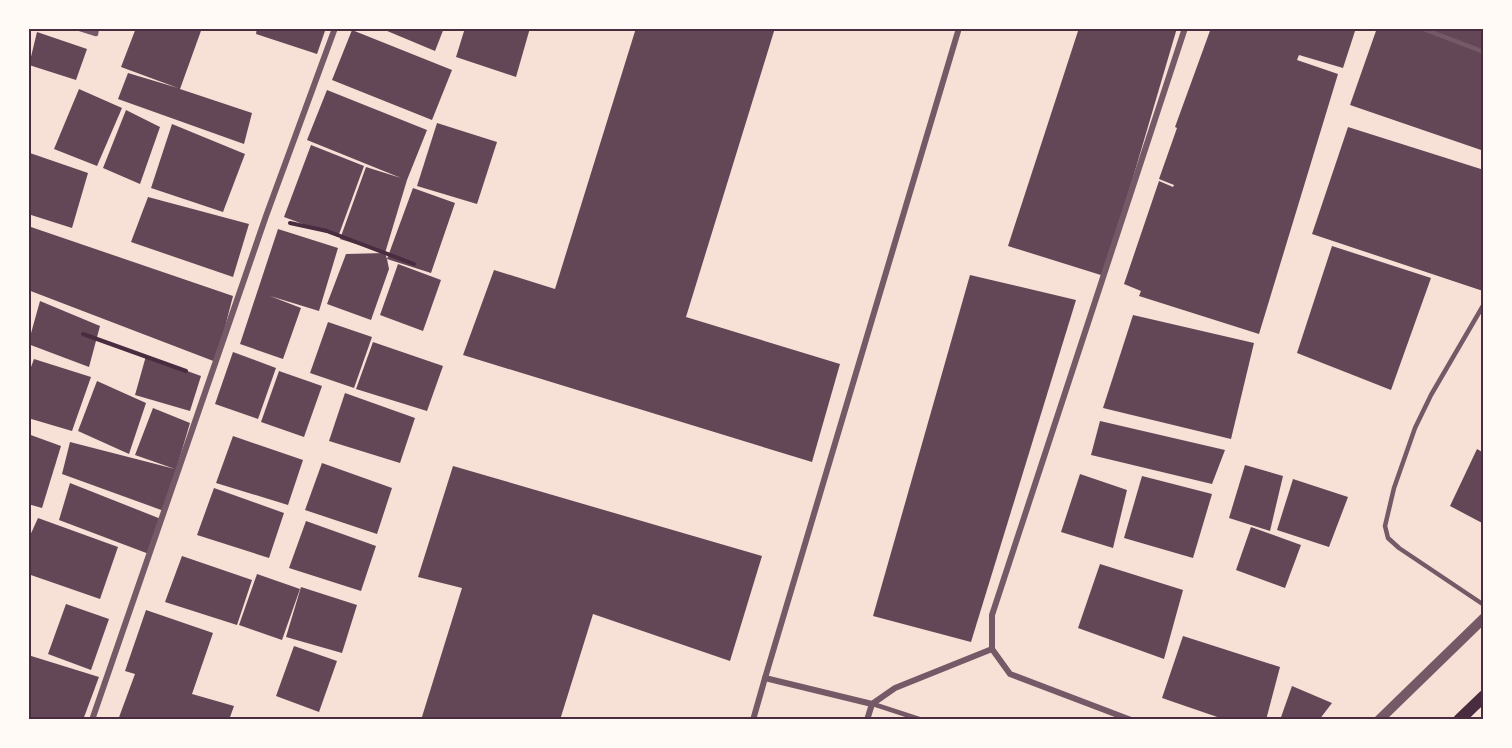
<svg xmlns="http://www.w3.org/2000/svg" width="1512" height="748" font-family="'Sofia Sans Condensed',sans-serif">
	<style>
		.building { fill: #644757 }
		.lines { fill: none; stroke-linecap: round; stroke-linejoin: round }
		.path { stroke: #4a2c40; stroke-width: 4 }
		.service { stroke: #755966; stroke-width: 4.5 }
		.minor { stroke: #755966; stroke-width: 6 }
		.tertiary { stroke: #755966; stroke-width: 10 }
		.secondary { stroke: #4a2c40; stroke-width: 12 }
		.neatline { fill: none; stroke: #4a2c40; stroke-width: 2 }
	</style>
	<rect width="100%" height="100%" fill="#f7e1d7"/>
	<g class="building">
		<path d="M 136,28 L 202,28 L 180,89 L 252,113 L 244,144 L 118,99 L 128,73 L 178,88 L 121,67 Z"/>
		<path d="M 257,28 L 326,28 L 317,54 L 256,34 Z"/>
		<path d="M 380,28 L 444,28 L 435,51 Z"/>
		<path d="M 465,28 L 530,28 L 516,77 L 456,57 Z"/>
		<path d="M 636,28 L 775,28 L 686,317 L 840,364 L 812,462 L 463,355 L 494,270 L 555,289 Z"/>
		<path d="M 1079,28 L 1177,28 L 1104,276 L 1008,246 Z"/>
		<path d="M 1211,28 L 1356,28 L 1343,68 L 1299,55 L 1297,60 L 1338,74 L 1259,334 L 1139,296 L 1141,291 L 1124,284 L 1159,181 L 1173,187 L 1174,185 L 1159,179 L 1177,128 L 1175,127 Z"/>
		<path d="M 1377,28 L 1484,28 L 1484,151 L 1350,105 Z"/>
		<path d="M 352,30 L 452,70 L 432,120 L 332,80 Z"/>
		<path d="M 37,32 L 87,49 L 76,80 L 29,65 Z"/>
		<path d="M 79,89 L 122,108 L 97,166 L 54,149 Z"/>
		<path d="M 327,90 L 427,130 L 407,180 L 385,253 L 387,259 L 413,188 L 455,203 L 431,273 L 387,259 L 389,269 L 371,320 L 327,304 L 346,254 L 385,253 L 340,239 L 366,167 L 401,178 L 307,140 Z"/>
		<path d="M 126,110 L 160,127 L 140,184 L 103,168 Z"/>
		<path d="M 437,123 L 497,142 L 477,204 L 417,186 Z"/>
		<path d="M 172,124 L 245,154 L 223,212 L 151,188 Z"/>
		<path d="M 1348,127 L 1484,170 L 1483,291 L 1312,234 Z"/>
		<path d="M 311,145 L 364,166 L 338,237 L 284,217 Z"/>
		<path d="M 30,153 L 88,173 L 72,228 L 28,214 Z"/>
		<path d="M 148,197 L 249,224 L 233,277 L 131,242 Z"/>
		<path d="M 28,226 L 233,296 L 216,362 L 28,290 Z"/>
		<path d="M 278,229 L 338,248 L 319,311 L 270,296 L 301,308 L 283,359 L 240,344 Z"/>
		<path d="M 1332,246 L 1431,278 L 1391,390 L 1297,353 Z"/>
		<path d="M 398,264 L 441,280 L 423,331 L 380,315 Z"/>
		<path d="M 970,275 L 1076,300 L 971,642 L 873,616 Z"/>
		<path d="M 40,301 L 100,326 L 89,367 L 28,344 Z"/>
		<path d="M 1133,315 L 1254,343 L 1231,439 L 1103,408 Z"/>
		<path d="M 328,322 L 372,337 L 354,388 L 310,373 Z"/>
		<path d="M 373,342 L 443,366 L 427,411 L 356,389 Z"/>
		<path d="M 233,352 L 276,368 L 258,419 L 215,404 Z"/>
		<path d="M 146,356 L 201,376 L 190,411 L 135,395 Z"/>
		<path d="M 34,359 L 91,377 L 72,431 L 28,418 L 28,375 Z"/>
		<path d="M 279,371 L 322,386 L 304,437 L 261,422 Z"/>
		<path d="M 97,381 L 146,403 L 129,454 L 78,431 Z"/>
		<path d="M 345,393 L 415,418 L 400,463 L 329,441 Z"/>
		<path d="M 153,408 L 190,423 L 164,511 L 62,474 L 70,442 L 175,469 L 135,455 Z"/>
		<path d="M 1100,421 L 1225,450 L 1212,484 L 1091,455 Z"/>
		<path d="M 28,434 L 61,446 L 42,508 L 28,504 Z"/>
		<path d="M 233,436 L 303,460 L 288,505 L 216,483 Z"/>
		<path d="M 1477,449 L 1484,453 L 1484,524 L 1450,506 Z"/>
		<path d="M 322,463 L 392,488 L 377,534 L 305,510 Z"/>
		<path d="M 1245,465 L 1283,476 L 1270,531 L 1229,518 Z"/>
		<path d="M 453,466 L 762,556 L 730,661 L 593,614 L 560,720 L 421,720 L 462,588 L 418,577 Z"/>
		<path d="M 1080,474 L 1127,490 L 1113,548 L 1061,532 Z"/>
		<path d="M 1142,476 L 1212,494 L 1193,558 L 1124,538 Z"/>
		<path d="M 1293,479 L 1348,497 L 1329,547 L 1277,530 Z"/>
		<path d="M 70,483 L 161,519 L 149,554 L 59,520 Z"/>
		<path d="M 214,488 L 284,513 L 269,558 L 197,535 Z"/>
		<path d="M 38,518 L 118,547 L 100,599 L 28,574 L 28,540 Z"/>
		<path d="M 306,521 L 376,546 L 361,591 L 289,568 Z"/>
		<path d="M 1251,527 L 1301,545 L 1285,588 L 1236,570 Z"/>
		<path d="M 182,556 L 252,580 L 237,625 L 165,602 Z"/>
		<path d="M 1100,564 L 1183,590 L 1164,659 L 1078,628 Z"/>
		<path d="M 257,574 L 300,589 L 282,640 L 239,625 Z"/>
		<path d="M 301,587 L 357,605 L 342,653 L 286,637 Z"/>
		<path d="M 66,604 L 109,619 L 91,670 L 48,654 Z"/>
		<path d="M 146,610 L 213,633 L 192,694 L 234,706 L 229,720 L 118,720 L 135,674 L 125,671 Z"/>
		<path d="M 1183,636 L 1280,667 L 1266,720 L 1226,720 L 1162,698 Z"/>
		<path d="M 294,646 L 337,661 L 319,712 L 276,696 Z"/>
		<path d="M 28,655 L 99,677 L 83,720 L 28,720 Z"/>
		<path d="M 1292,686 L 1332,703 L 1319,720 L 1280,720 Z"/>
	</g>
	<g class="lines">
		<g class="path">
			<path d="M 290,223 L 327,231 L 414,264"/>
			<path d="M 83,334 L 186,371"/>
		</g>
		<g class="service">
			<path d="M 77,28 L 96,34 L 97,28"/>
			<path d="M 1421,28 L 1484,52"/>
			<path d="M 1484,304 L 1431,395 L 1415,428 L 1394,488 L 1385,526 L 1388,538 L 1399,548 L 1484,605"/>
			<path d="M 873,704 L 922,720"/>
		</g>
		<g class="minor">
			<path d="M 765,678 L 959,28"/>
			<path d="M 92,720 L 266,216 L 335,28"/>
			<path d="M 753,720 L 765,678 L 872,704"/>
			<path d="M 867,720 L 872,704 L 895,688 L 992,649"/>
			<path d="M 1131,720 L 1010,674 L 992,649 L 992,615 L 1185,28"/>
		</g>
		<path class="tertiary" d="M 1379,720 L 1484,618"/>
		<path class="secondary" d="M 1459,720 L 1484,696"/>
	</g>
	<rect width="1512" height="748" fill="none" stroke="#fffaf5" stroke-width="60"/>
	<rect x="30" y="30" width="1452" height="688" class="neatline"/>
</svg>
